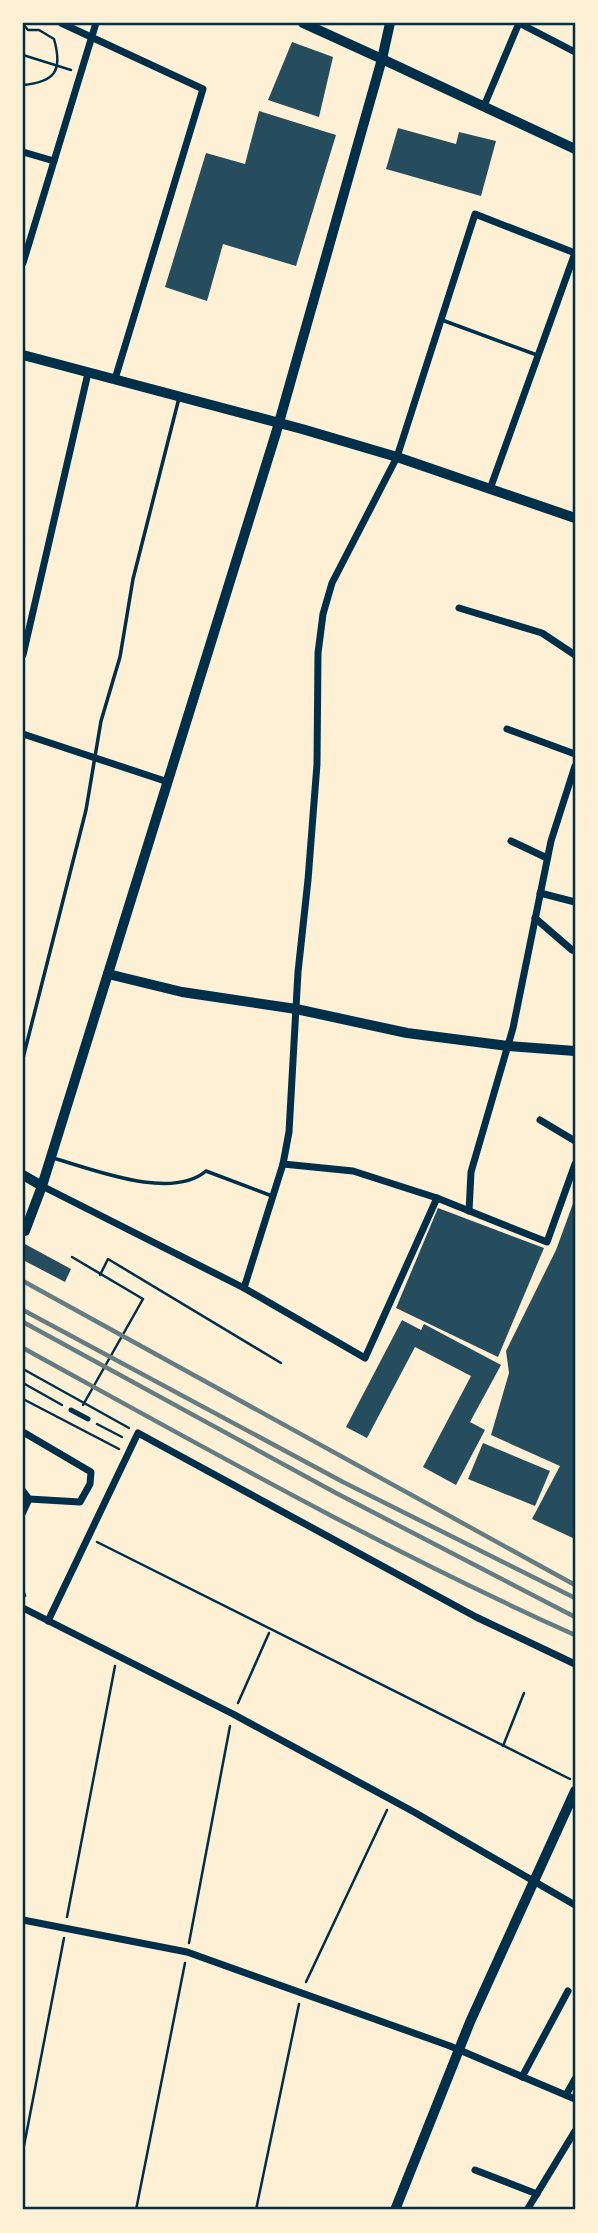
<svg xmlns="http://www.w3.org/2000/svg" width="598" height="2233" font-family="'Nunito Sans',sans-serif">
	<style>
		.building { fill: #264d5e }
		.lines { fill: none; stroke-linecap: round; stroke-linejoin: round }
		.path { stroke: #003049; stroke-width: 2.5 }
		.service { stroke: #003049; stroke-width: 3.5 }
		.pedestrian { stroke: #003049; stroke-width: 5 }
		.minor { stroke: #003049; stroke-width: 7 }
		.tertiary { stroke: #003049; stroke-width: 10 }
		.secondary { stroke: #003049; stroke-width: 10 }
		.rail { stroke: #657d81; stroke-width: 4.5 }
		.neatline { fill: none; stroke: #003049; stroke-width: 2.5 }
	</style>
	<rect width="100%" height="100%" fill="#fdf0d5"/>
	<g class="building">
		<path d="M 292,42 L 333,57 L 319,117 L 268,100 Z"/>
		<path d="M 259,111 L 336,135 L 296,266 L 223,244 L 207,301 L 165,287 L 206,153 L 245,164 Z"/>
		<path d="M 398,128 L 456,144 L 459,132 L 496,141 L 481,196 L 386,169 Z"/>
		<path d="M 575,1198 L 575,1539 L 532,1519 L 560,1466 L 491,1435 L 509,1373 L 506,1351 L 556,1250 Z"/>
		<path d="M 438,1208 L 544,1248 L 498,1357 L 396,1308 Z"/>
		<path d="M 23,1243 L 71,1269 L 65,1282 L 23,1260 Z"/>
		<path d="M 402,1320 L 421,1330 L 424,1324 L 501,1365 L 470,1422 L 485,1430 L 456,1485 L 423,1467 L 471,1376 L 415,1347 L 367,1438 L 346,1427 Z"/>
		<path d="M 483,1443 L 550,1471 L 535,1506 L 468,1479 Z"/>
	</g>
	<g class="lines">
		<g class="path">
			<path d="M 23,24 L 28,30 L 39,30 L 54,39 C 63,71 55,82 23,85"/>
			<path d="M 23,55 L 71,70"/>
			<path d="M 72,1257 L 143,1299 L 83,1405"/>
			<path d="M 100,1275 L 108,1259 L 281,1363"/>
			<path d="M 23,1369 L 129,1428"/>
			<path d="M 23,1383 L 62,1405"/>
			<path d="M 23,1399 L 119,1449"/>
			<path d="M 97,1424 L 122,1437"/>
			<path d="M 97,1542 L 570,1779"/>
			<path d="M 23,1590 L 25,1596"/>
			<path d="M 238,1703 L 269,1633"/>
			<path d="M 503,1746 L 524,1693"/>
			<path d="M 67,1917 L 115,1666"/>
			<path d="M 189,1943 L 230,1726"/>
			<path d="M 306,1982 L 387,1810"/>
			<path d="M 23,2151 L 64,1938"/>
			<path d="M 136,2210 L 185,1963"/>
			<path d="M 256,2210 L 299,2004"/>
		</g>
		<g class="service">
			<path d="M 442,320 L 537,355"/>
			<path d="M 23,1058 L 86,810 L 101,721 L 120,657 L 133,579 L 179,398"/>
			<path d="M 53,1158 C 92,1169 171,1201 206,1171 L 272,1196"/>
		</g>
		<path class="pedestrian" d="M 71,1410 L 88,1419"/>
		<g class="minor">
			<path d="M 61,23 L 203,89 L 115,379"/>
			<path d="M 519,23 L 575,52"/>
			<path d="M 484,106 L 519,23"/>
			<path d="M 23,152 L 54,161"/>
			<path d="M 23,263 L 96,23"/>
			<path d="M 490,489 L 575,253"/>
			<path d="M 459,608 L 542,633 L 575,655"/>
			<path d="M 23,655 L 88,373"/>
			<path d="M 507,729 L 575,754"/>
			<path d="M 23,734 L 168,782"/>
			<path d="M 511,841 L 547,858"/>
			<path d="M 540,893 L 575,902"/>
			<path d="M 535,918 L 572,950"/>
			<path d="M 540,1120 L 575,1141"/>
			<path d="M 283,1164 L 353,1171 L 437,1198 L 547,1242 L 575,1164"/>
			<path d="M 42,1186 L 244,1288 L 365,1358 L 437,1198"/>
			<path d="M 469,1211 L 471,1172 L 513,1028 L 551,841 L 575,766"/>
			<path d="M 244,1288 L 283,1164 L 289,1132 L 298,972 L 308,880 L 317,764 L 318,653 L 323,614 L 332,583 L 397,457 L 475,214 L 575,253"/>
			<path d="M 23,1432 L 91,1472 L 90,1484 L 80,1502 L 29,1499 L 23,1491"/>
			<path d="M 23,1512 L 29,1499"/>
			<path d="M 23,1608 L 233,1714 L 414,1812 L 575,1905"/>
			<path d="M 48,1621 L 138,1433 L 476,1617 L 575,1664"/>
			<path d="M 23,1920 L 187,1952 L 450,2046 L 575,2099"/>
			<path d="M 522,2077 L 568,1991"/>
			<path d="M 566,2095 L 575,2079"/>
			<path d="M 475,2170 L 537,2194"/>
			<path d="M 527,2210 L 575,2131"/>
		</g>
		<g class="tertiary">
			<path d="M 382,59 L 575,149"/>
			<path d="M 108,974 L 182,992 L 296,1009 L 407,1033 L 508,1046 L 575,1051"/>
			<path d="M 395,2210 L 470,2022 L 575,1791"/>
		</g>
		<g class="secondary">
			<path d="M 303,23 L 382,59"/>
			<path d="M 23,355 L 302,429 L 397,457 L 575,518"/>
			<path d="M 23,1175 L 42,1186"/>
			<path d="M 25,1231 L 42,1186 L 276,433 L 382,59 L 390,23"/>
		</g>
		<g class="rail">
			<path d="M 23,1281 L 575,1585"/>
			<path d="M 23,1310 L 343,1482 L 575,1598"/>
			<path d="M 23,1322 L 336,1493 L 575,1617"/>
			<path d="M 23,1348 C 205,1448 385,1550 575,1635"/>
		</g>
	</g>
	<rect width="598" height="2233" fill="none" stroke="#fdf0d5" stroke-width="49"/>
	<rect x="24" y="24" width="550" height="2184" class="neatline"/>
</svg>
